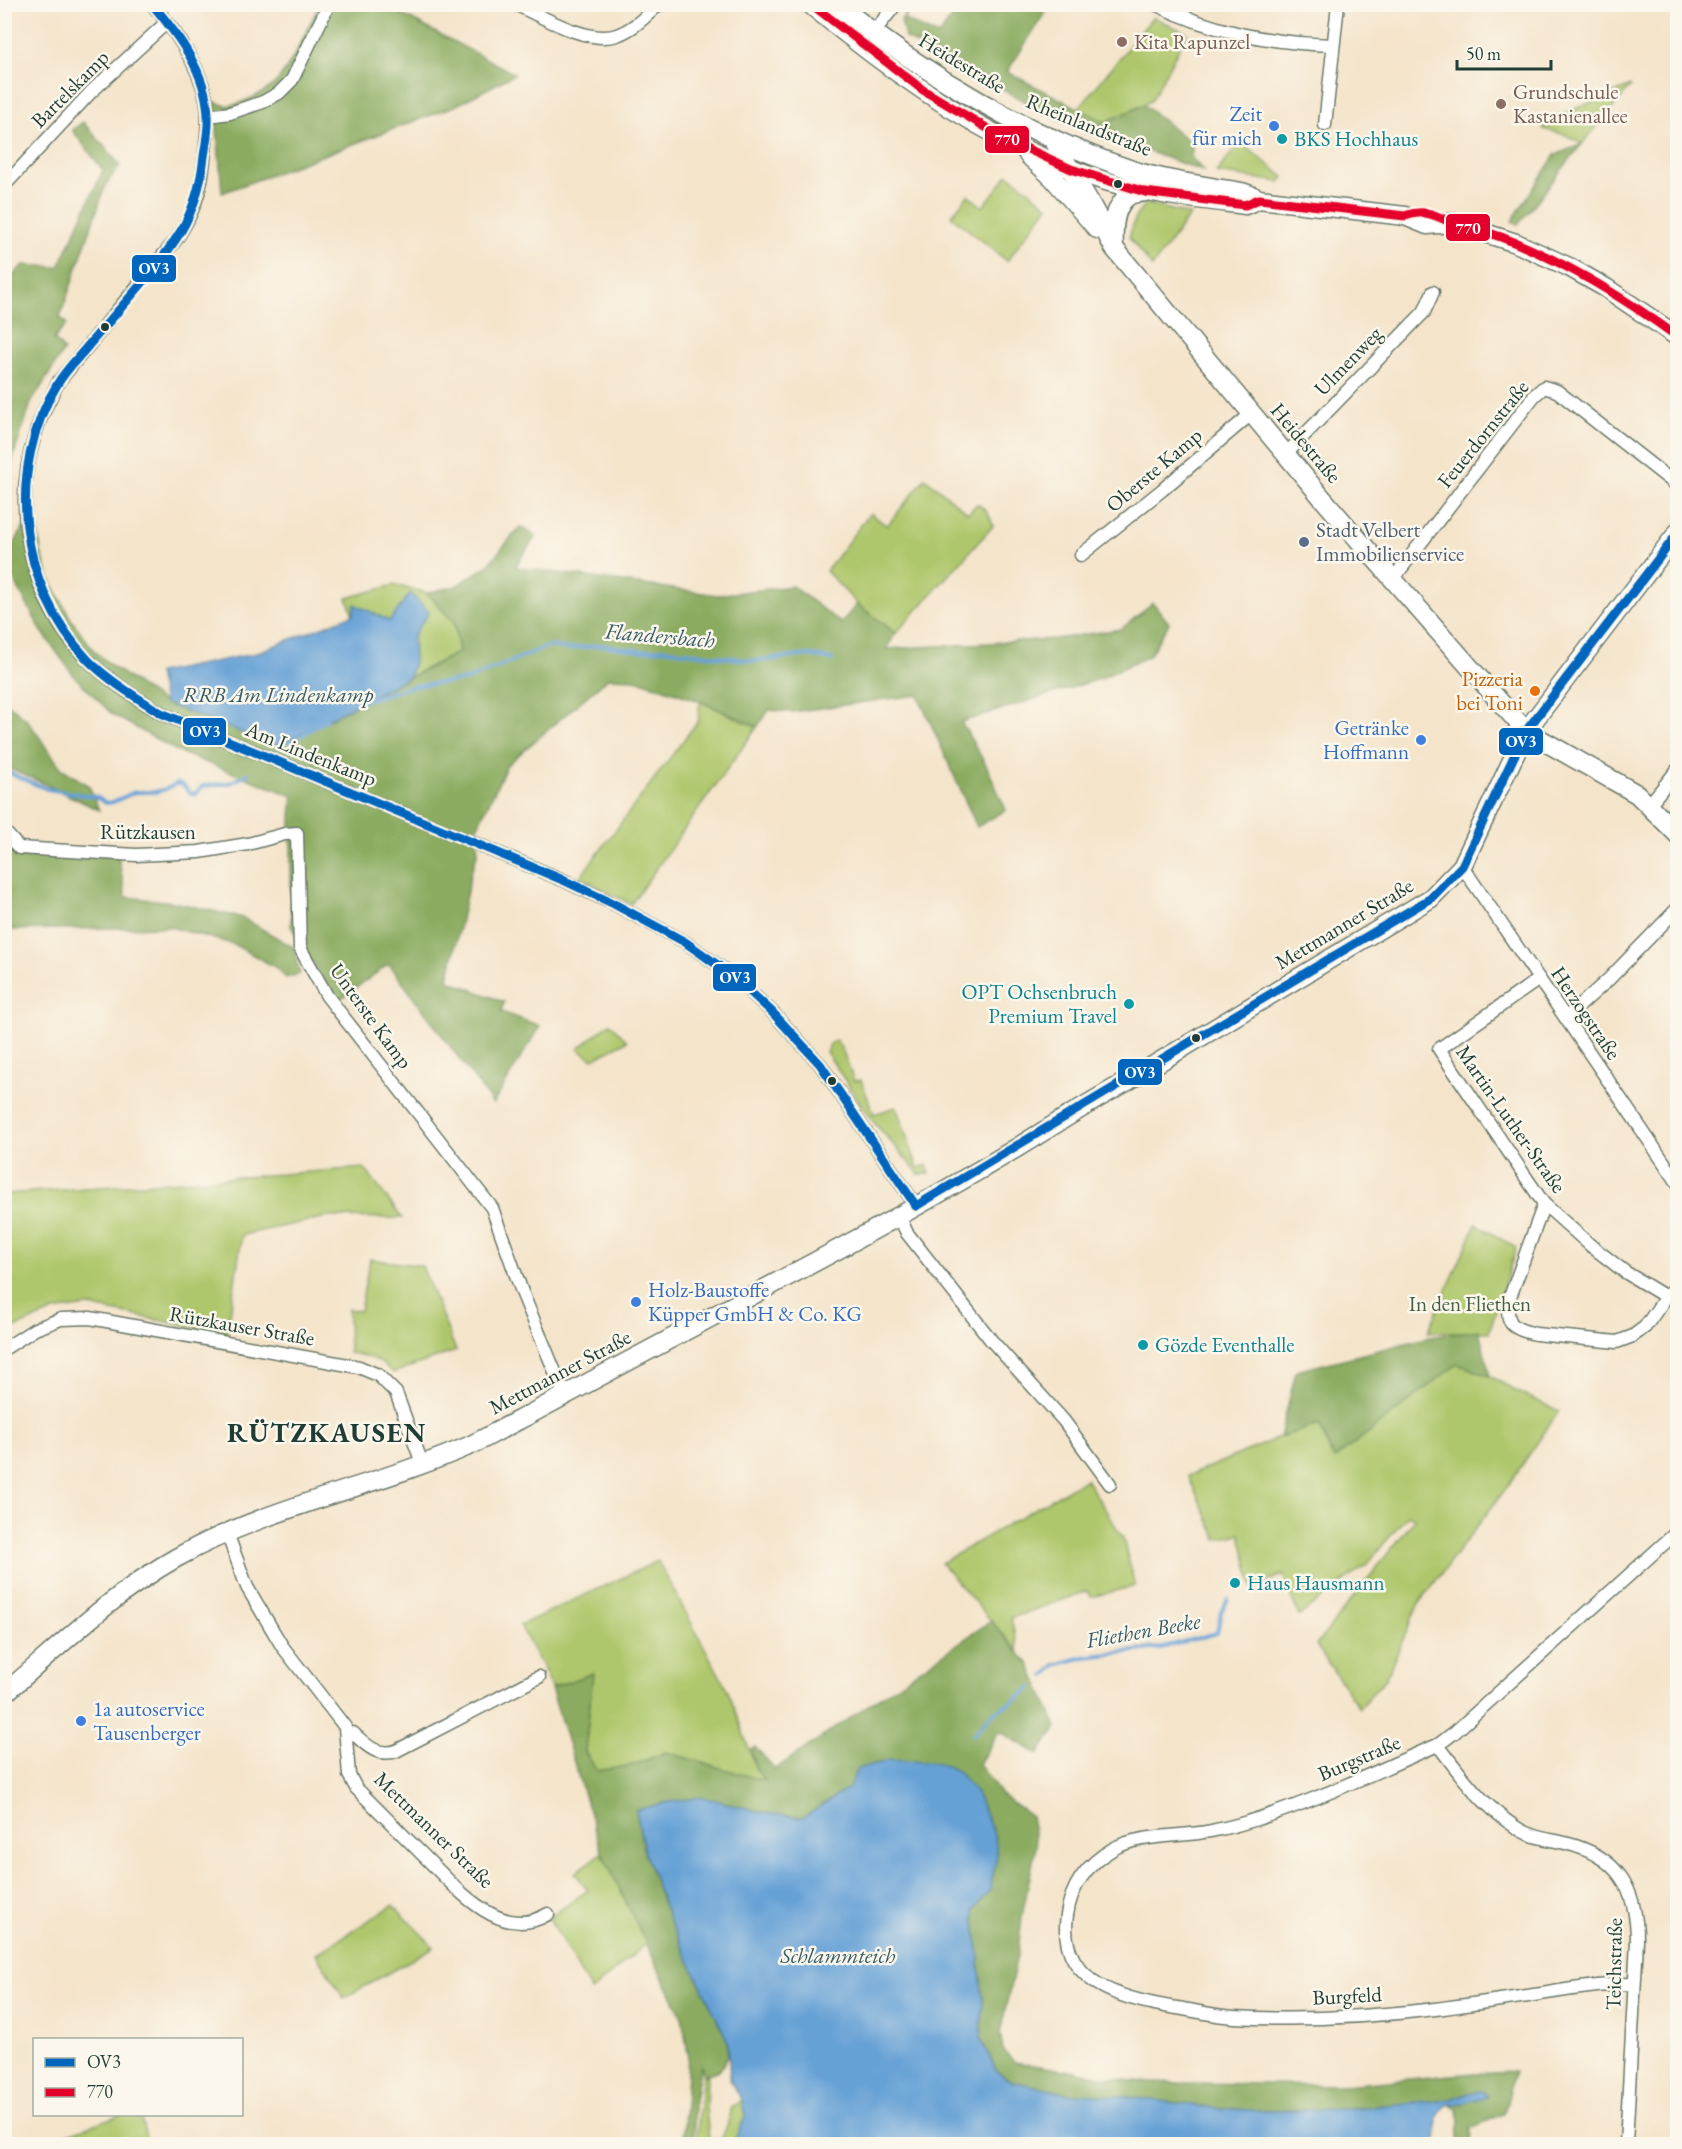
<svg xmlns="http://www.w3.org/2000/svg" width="1682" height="2149" font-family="'EB Garamond',serif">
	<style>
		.green { fill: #afc76c; stroke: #678250; stroke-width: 1.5 }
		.forest { fill: #8bac60; stroke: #55744a; stroke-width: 1.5 }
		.water { fill: #66a1d6; stroke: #426f85; stroke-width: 1.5 }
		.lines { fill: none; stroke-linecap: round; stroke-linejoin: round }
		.stream { stroke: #66a1d6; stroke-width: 4 }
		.street-casing { stroke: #6a7768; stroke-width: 15 }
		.secondary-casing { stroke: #6a7768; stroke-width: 21 }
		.street { stroke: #fff; stroke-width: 12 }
		.secondary { stroke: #fff; stroke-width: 18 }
		.bus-1-casing { stroke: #fbf7ec; stroke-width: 14 }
		.bus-2-casing { stroke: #fbf7ec; stroke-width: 14 }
		.bus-1 { stroke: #0065bd; stroke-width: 9 }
		.bus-2 { stroke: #e4002b; stroke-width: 9 }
		.education-dot { fill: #8d6e63; stroke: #fbf7ec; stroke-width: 2 }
		.shop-dot { fill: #3f7fe0; stroke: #fbf7ec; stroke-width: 2 }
		.culture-dot { fill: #0f9aa8; stroke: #fbf7ec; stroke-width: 2 }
		.bus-dot { fill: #1f3d34; stroke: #fbf7ec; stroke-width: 2 }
		.service-dot { fill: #5c6f8a; stroke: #fbf7ec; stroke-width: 2 }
		.food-dot { fill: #e8710a; stroke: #fbf7ec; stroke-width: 2 }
		.labels { text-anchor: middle; stroke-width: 5; stroke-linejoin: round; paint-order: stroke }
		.education-label { font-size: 21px; fill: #785e54; stroke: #fbf7ec; text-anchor: start }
		.street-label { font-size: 21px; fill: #1f3d34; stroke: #fbf7ec }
		.shop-label { font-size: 21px; fill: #366cbe; stroke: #fbf7ec; text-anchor: end }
		.culture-label { font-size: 21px; fill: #0d838f; stroke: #fbf7ec; text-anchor: start }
		.service-label { font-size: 21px; fill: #4e5e75; stroke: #fbf7ec; text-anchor: start }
		.food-label { font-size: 21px; fill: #c56008; stroke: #fbf7ec; text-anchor: end }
		.park-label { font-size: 21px; fill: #436042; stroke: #fbf7ec }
		.water-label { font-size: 22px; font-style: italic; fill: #345b65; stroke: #fbf7ec }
		.district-label { font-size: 27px; font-weight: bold; letter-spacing: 1.5px; fill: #1f3d34; stroke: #fbf7ec }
		.line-badge { stroke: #fbf7ec; stroke-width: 2 }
		.badge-label { font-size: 16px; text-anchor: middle; font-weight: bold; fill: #fff }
	</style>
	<rect width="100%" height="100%" fill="#fbf7ec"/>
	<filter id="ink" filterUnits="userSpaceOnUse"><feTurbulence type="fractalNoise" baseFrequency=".0167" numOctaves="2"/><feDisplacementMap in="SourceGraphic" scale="12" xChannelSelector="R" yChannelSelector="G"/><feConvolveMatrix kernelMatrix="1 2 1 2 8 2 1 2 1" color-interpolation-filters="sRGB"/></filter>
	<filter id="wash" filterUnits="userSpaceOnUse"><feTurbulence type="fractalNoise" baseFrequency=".008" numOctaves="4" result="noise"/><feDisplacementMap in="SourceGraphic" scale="24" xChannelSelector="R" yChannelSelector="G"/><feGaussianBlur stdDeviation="1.35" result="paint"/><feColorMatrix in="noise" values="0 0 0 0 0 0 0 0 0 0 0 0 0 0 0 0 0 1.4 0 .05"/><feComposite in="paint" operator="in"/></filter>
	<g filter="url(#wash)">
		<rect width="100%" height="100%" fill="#f4e4ca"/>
		<g class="green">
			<path d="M 1153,17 L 1187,33 L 1151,101 L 1105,123 L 1078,109 Z"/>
			<path d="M 1631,86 L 1582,144 L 1566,135 L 1544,129 L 1541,123 Z"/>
			<path d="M 1240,142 L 1284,177 L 1280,182 L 1216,173 Z"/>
			<path d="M 1008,174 L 1048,206 L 1007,261 L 951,216 L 968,195 L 983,207 Z"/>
			<path d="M 1146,203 L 1190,215 L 1152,267 L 1129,237 L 1136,216 Z"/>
			<path d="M 925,478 L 968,513 L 977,504 C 987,510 990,515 993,526 L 896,633 L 857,604 L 826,571 L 870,513 L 887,526 Z"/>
			<path d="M 394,585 L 427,593 L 454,622 L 459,652 L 409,677 L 414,662 L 413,636 L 390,622 L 355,605 L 353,615 L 347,598 Z"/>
			<path d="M 700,701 L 757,727 L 631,904 L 580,877 L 698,721 Z"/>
			<path d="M 610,1023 L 627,1041 L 593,1059 L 578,1049 Z"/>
			<path d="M 836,1040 L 842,1049 L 854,1081 L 861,1080 L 874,1114 L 896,1107 L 918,1168 L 927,1165 L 930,1174 L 919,1174 L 871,1119 L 826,1052 L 830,1044 Z"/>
			<path d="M 364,1168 L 402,1218 L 327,1217 L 242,1235 L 227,1334 L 88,1306 L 54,1311 L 5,1332 L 5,1194 Z"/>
			<path d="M 1476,1224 L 1516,1248 L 1489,1332 L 1428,1332 Z"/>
			<path d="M 370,1259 L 422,1266 L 456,1351 L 393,1373 C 379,1359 368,1356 349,1353 L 348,1309 L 360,1311 Z"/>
			<path d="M 1457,1364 L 1490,1376 L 1514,1390 L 1559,1411 L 1507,1487 L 1419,1603 L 1386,1678 L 1359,1708 L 1316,1645 L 1415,1519 L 1408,1515 L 1367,1564 L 1299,1616 L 1283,1574 L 1253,1589 L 1240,1534 L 1217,1539 L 1188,1476 L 1280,1437 L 1319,1424 L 1330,1453 L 1335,1458 Z"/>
			<path d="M 1086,1479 L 1123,1538 L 1135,1586 L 1091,1597 L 1087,1591 L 1011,1618 L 1019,1653 L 941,1563 Z"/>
			<path d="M 658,1561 L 728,1691 L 756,1769 L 766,1782 L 666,1752 L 634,1765 L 597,1771 L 585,1753 L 593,1673 L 551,1688 L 548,1678 L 520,1625 Z"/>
			<path d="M 602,1853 L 647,1943 L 591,1991 L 549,1918 L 588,1890 L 575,1873 Z"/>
			<path d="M 393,1905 L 434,1947 L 344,1998 L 316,1954 Z"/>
			<path d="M 703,2075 L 707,2075 L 706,2108 L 709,2138 L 721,2140 C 726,2129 730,2118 732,2106 L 738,2104 L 740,2100 L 742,2101 L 745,2117 L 733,2144 L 696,2144 Z"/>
			<path d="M 123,2114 L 140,2115 L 148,2144 L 37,2144 Z"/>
		</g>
		<g class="forest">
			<path d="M 319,5 L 384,5 L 515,74 L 455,106 L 222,193 L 215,102 C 226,107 232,106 242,102 C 254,97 266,92 275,83 C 291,68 308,26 319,5 Z"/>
			<path d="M 913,5 L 903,19 L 938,36 L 962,5 L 1050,5 L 1007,72 L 1105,122 L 1144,105 L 1193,144 L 1191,157 L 1203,171 L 1056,118 L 905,38 L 901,20 Z"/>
			<path d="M 83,122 L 120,165 L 106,184 L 60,317 L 67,324 L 54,339 L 64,350 L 31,403 L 12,461 L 5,560 L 34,509 L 41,552 L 50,580 L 71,619 L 95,652 L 112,666 L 164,703 L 277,746 L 459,652 L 454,622 L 427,593 L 456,586 L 487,566 L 520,527 L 536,536 L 515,567 L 717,595 L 792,586 L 841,623 L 857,604 L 896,633 L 886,649 L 1055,639 L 1121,629 L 1153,603 L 1169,623 L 1149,656 L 1099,679 L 961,722 L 986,765 L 1006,810 L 977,827 L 918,695 L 791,712 L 769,710 L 757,727 L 700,701 L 635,679 L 608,678 L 507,765 L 476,830 L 478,852 L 471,872 L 448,980 L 504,1002 L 501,1012 L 540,1026 L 493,1104 L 389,964 L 339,1000 L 315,968 L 291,926 L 291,816 L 293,796 L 179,752 L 113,715 L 74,676 L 41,630 L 5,564 L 5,284 L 23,265 L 59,267 L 103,170 L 72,130 Z"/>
			<path d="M 1582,144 L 1518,225 L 1512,221 L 1555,155 Z"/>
			<path d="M 4,700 L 28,721 L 61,768 L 89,786 L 99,810 L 34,779 L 5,767 Z"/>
			<path d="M 4,846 L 118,856 L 126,897 L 174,902 L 243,918 L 293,947 L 300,974 L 286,978 L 275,967 L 233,944 L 170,927 L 5,930 Z"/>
			<path d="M 1479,1330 L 1490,1376 L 1457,1364 L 1334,1459 L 1319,1424 L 1280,1437 L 1296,1371 L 1430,1337 Z"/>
			<path d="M 991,1621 L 1029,1664 L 1057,1727 L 1038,1754 L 999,1731 L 979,1764 L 1001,1795 L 1031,1816 L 1036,1846 L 1022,1916 L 1018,1952 L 1000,2033 L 1003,2050 L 1014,2062 L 1132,2081 L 1179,2083 L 1345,2085 L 1474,2073 L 1515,2071 L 1504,2114 L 1471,2128 L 1470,2144 L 1458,2144 L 1460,2119 L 1457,2109 L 1441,2100 L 1343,2109 L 1269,2111 L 1215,2108 L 1120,2096 L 1069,2094 L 1012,2081 L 997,2072 L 981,2039 L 983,2001 L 974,1910 L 990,1890 L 995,1837 L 976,1793 L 958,1772 L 849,1788 L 803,1818 L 765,1813 L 703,1797 L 669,1802 L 636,1810 L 644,1851 L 669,1919 L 728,2042 L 728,2056 L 720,2070 L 703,2075 L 701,2064 L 694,2106 L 694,2144 L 683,2144 L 688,2054 L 682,2017 L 602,1853 L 551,1688 L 593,1673 L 585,1752 L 597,1771 L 634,1765 L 666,1752 L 765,1781 L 756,1769 L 751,1749 L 755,1747 L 775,1769 Z"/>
		</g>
		<g class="water">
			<path d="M 410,593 L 429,612 L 413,636 L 414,662 L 409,677 L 277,746 L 164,703 L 158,673 L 253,654 L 353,615 L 355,604 L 390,621 Z"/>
			<path d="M 890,1760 L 938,1763 L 949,1767 L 958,1772 L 976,1793 L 995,1837 L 997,1856 L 990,1890 L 974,1910 L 983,2001 L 981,2039 L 997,2072 L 1012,2081 L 1069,2094 L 1120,2096 L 1215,2108 L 1269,2111 L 1343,2109 L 1451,2099 C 1461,2094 1471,2092 1482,2091 L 1488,2096 L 1464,2103 L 1446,2105 L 1438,2116 L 1436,2144 L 733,2144 L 745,2117 L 742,2101 L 730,2080 L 728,2042 L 669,1919 L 644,1851 L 636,1810 L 669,1802 L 703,1797 L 765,1813 L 803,1818 L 849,1788 L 857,1769 Z"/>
		</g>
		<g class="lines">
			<g class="stream">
				<path d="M 362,701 L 414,686 L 467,680 L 548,646 L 569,649 L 603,645 L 642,651 L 662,649 L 754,661 L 810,655 L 832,660"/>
				<path d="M 289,743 L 326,720"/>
				<path d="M 4,771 L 47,789 L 96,797 L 106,803 L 113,802 L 135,792 L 155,792 L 166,789 L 178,783 L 184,786 L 190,793 L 195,794 L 203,786 L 230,783 L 248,774"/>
				<path d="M 1045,1676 L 1055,1665 L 1084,1657 L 1160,1648 L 1217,1633 L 1221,1612 L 1228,1599"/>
				<path d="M 973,1735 L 992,1714 L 1021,1696 L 1031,1687"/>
			</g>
		</g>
	</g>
	<g filter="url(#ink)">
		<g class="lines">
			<g class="street-casing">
				<g id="street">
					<path d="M 152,4 C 178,34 206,73 208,114 C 208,129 206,145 204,160 C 201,191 193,215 175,241 L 59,381 C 50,398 40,416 35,435 C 11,511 31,602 87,659 C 109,681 135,697 161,713 L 563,880 L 614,904 L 685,942 L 733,976 L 771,1011 L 820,1064 L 916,1206"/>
					<path d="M 515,4 C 541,16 589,45 617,35 C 634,29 646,16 659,4"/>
					<path d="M 1155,4 C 1212,32 1270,43 1333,45"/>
					<path d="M 873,33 L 896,4"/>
					<path d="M 208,116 L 230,113 L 263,102 L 279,93 L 292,80 L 329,4"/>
					<path d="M 1325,125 L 1338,4"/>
					<path d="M 4,186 L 91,92 L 167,22"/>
					<path d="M 1286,454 L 1424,312 L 1433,292"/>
					<path d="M 1081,555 L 1162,490 L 1251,414"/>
					<path d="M 1393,579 L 1534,396 L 1544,387 L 1557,391 L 1678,486"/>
					<path d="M 1649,805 L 1678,769"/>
					<path d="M 4,831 L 19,848 L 136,855 L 199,852 L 248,844 L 285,834 L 297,833 L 300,948 L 327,996 L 492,1208 L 522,1292 L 565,1396"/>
					<path d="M 1462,866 L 1678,1183"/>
					<path d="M 1539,979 L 1439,1049 L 1544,1204 L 1590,1245 L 1625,1272 L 1666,1297"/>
					<path d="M 1566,1018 L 1609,979 L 1678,908"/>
					<path d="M 1544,1204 L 1510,1297 C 1504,1323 1511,1329 1536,1334 L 1617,1342 L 1633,1336 L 1645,1327 L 1666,1297 L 1678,1286"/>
					<path d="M 899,1216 L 907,1233 L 991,1340 L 1064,1421 L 1110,1484"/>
					<path d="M 4,1349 L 35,1329 L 61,1319 L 90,1318 L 359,1367 L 378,1375 L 396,1393 L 422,1463"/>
					<path d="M 227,1533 L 247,1587 L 282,1646 L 345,1727 L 349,1775 L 356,1788 C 381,1813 406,1838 431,1863 C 449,1881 468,1902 491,1914 C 510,1924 530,1925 548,1914"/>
					<path d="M 353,1733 C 366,1745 377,1757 396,1751 L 539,1677"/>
					<path d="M 1438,1745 C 1461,1776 1484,1807 1517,1828 C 1532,1838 1549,1839 1565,1843 C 1618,1856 1637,1888 1637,1941 L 1626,2144"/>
					<path d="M 1634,1984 C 1600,1984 1567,1990 1534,1995 C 1501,2000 1468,2005 1435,2009 C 1369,2017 1300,2021 1234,2017 C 1215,2016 1196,2011 1177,2008 C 1124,2000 1057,1984 1067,1915 C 1071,1886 1087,1864 1113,1849 C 1138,1834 1183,1837 1211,1831 C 1226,1828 1242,1824 1257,1819 C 1319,1800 1378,1770 1438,1745 L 1455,1732 L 1678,1531"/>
				</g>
			</g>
			<g class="secondary-casing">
				<g id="secondary">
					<path d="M 810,4 C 893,74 997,148 1102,180 C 1148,194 1197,199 1245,205 L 1259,199"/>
					<path d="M 837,4 C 923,74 1030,137 1135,171 C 1161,179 1189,183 1216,188 C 1234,191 1242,190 1259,199 L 1405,216 L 1427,225 L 1451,223 L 1460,225 L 1516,243 L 1569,267 L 1606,288 L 1678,337"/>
					<path d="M 1052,138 L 1088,199 L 1114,248 L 1323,499 L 1500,702 L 1526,731 L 1637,794 L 1678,835"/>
					<path d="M 1028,155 L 1052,177 L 1097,229"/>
					<path d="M 1114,246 C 1113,229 1113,205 1130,195 C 1134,193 1141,193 1145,192"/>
					<path d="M 4,1694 C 60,1646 112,1594 176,1558 C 268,1506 375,1487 471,1445 C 486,1438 501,1429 517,1421 C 559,1399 600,1376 642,1354 C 754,1294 867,1236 976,1172 C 1027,1143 1075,1110 1126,1082 L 1431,898 L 1462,866 L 1526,731 L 1678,532"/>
				</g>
			</g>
			<use href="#street" class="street"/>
			<use href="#secondary" class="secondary"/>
			<g class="bus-1-casing">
				<g id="bus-1">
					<path d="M 152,4 C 179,36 206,72 208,115 C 209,129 206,143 204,156 C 201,184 195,207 181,231 C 156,271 117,311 87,347 C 77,359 66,370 58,383 C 5,468 18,587 88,660 C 109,681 136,697 161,713 L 563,880 L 614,904 L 685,942 L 733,976 L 771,1011 L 820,1064 L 916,1206"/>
					<path d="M 916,1206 L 1431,898 L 1462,866 L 1526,731 L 1678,533"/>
				</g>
			</g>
			<g class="bus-2-casing">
				<path id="bus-2" d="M 811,4 L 923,90 L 1002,137 L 1071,169 L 1145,192 L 1245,205 L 1259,199 L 1405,216 C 1430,207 1439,219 1461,226 C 1475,230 1488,232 1501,237 C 1565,261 1623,297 1678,337"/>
			</g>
			<use href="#bus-1" class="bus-1"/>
			<use href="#bus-2" class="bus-2"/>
		</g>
	</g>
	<g class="education-dot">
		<circle cx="1122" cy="42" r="6"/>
		<circle cx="1501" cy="104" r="6"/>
	</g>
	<g class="shop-dot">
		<circle cx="1274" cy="126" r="6"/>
		<circle cx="1421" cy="740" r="6"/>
		<circle cx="636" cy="1302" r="6"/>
		<circle cx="81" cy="1721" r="6"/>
	</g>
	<g class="culture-dot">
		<circle cx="1282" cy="139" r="6"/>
		<circle cx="1129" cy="1004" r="6"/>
		<circle cx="1143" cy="1345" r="6"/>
		<circle cx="1235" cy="1583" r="6"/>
	</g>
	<g class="bus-dot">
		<circle cx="1118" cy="184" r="5"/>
		<circle cx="105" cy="327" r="5"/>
		<circle cx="1196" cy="1038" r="5"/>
		<circle cx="832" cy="1081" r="5"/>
	</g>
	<circle class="service-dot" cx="1304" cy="542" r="6"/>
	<circle class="food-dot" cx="1535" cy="691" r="6"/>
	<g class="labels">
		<g class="education-label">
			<text x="1134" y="49">Kita Rapunzel</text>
			<text x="1513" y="99">Grundschule<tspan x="1513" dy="24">Kastanienallee</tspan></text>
		</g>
		<g class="street-label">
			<text transform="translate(962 63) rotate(31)" y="7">Heidestraße</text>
			<text transform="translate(70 89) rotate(-45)" y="7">Bartelskamp</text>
			<text transform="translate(1089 125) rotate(22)" y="7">Rheinlandstraße</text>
			<text transform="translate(1348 361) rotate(-46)" y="7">Ulmenweg</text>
			<text transform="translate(1483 434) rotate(-51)" y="7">Feuerdornstraße</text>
			<text transform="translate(1306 443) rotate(50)" y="7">Heidestraße</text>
			<text transform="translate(1154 470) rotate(-40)" y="7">Oberste Kamp</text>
			<text transform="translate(311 754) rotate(22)" y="7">Am Lindenkamp</text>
			<text x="148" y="839">Rützkausen</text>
			<text transform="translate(1344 924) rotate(-31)" y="7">Mettmanner Straße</text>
			<text transform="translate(1586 1013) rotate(56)" y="7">Herzogstraße</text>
			<text transform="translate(371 1016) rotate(54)" y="7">Unterste Kamp</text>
			<text transform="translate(1511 1119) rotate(55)" y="7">Martin-Luther-Straße</text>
			<text transform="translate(242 1326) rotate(10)" y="7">Rützkauser Straße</text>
			<text transform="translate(560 1372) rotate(-28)" y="7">Mettmanner Straße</text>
			<text transform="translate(1359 1758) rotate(-23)" y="7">Burgstraße</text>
			<text transform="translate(434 1830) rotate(44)" y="7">Mettmanner Straße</text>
			<text transform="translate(1614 1964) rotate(-89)" y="7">Teichstraße</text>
			<text transform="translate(1347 1996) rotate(-3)" y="7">Burgfeld</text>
		</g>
		<g class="shop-label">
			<text x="1262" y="121">Zeit<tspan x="1262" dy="24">für mich</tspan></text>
			<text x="1409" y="735">Getränke<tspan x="1409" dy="24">Hoffmann</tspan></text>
			<text x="648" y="1297" text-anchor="start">Holz-Baustoffe<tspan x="648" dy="24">Küpper GmbH &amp; Co. KG</tspan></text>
			<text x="93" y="1716" text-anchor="start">1a autoservice<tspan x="93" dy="24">Tausenberger</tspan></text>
		</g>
		<g class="culture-label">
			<text x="1294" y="146">BKS Hochhaus</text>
			<text x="1117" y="999" text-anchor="end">OPT Ochsenbruch<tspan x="1117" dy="24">Premium Travel</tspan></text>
			<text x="1155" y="1352">Gözde Eventhalle</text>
			<text x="1247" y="1590">Haus Hausmann</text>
		</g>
		<g class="service-label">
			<text x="1316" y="537">Stadt Velbert<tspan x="1316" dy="24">Immobilienservice</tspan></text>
		</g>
		<g class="food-label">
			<text x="1523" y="686">Pizzeria<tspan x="1523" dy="24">bei Toni</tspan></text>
		</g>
		<g class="park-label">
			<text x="1470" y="1311">In den Fliethen</text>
		</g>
		<g class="water-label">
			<text transform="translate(660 635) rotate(5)" y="8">Flandersbach</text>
			<text x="278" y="702">RRB Am Lindenkamp</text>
			<text transform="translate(1143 1630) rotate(-10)" y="8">Fliethen Beeke</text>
			<text x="838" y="1963">Schlammteich</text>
		</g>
		<g class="district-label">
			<text x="327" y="1442">RÜTZKAUSEN</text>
		</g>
	</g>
	<g class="line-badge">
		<rect x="984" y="125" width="46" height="29" rx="6" fill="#e4002b"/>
		<rect x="1445" y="213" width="46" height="29" rx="6" fill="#e4002b"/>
		<rect x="131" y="254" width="46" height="29" rx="6" fill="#0065bd"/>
		<rect x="182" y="717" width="45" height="29" rx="6" fill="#0065bd"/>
		<rect x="1498" y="727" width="46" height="29" rx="6" fill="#0065bd"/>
		<rect x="712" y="963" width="45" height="29" rx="6" fill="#0065bd"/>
		<rect x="1117" y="1058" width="46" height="28" rx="6" fill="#0065bd"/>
	</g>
	<g class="badge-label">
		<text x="1007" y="145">770</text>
		<text x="1468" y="234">770</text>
		<text x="154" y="274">OV3</text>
		<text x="205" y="737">OV3</text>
		<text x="1521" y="747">OV3</text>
		<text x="735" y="983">OV3</text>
		<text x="1140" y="1078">OV3</text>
	</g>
	<rect width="1682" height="2149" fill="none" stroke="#fbf7ec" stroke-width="24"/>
	<rect x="33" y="2038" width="210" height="78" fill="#fbf7ec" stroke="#a3ada2" stroke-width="1.5"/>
	<rect x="45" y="2058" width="30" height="9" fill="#0065bd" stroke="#a3ada2" stroke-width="1.5"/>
	<text x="87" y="2068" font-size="18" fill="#1f3d34">OV3</text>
	<rect x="45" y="2088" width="30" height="9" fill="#e4002b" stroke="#a3ada2" stroke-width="1.5"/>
	<text x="87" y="2098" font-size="18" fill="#1f3d34">770</text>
	<path d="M1457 60v9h94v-9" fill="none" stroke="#1f3d34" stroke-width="3"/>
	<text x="1466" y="60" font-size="18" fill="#1f3d34" stroke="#fbf7ec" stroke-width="4.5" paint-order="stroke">50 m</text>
</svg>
